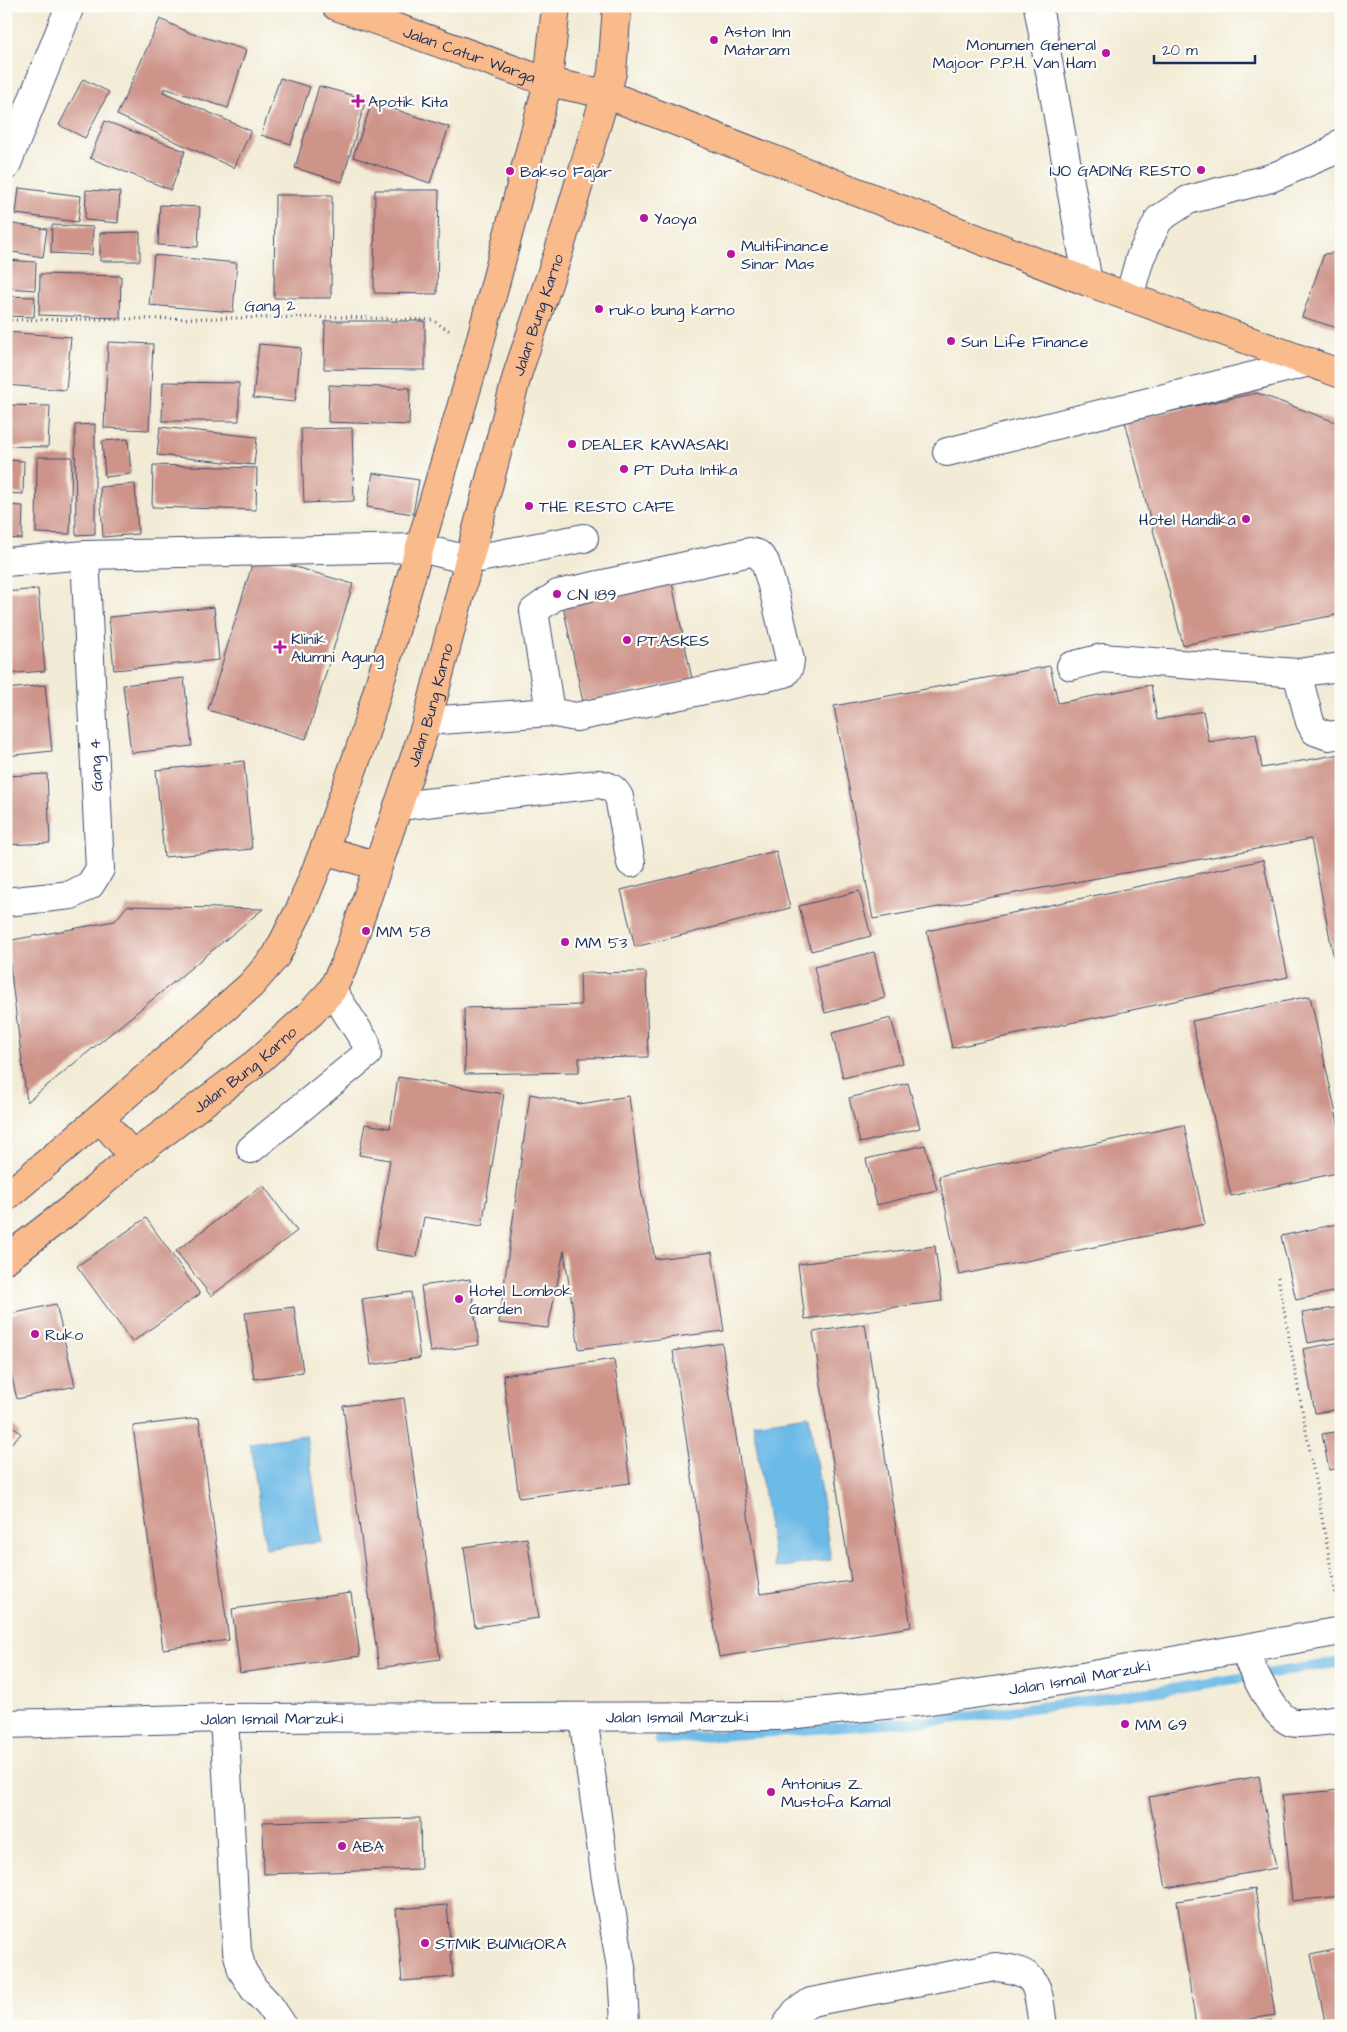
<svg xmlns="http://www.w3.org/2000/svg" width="1347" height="2032" font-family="'Architects Daughter',sans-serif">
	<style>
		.water { fill: #6cbae7; stroke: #4474a2 }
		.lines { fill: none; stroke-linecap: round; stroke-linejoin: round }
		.stream { stroke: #6cbae7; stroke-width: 10 }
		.building { fill: #ce948a }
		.minor-casing { stroke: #3b4b70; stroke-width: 30 }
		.major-casing { stroke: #3b4b70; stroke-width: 30 }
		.path { stroke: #3b4b70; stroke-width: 3; stroke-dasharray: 1 4; stroke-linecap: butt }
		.minor { stroke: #fff; stroke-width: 28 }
		.major { stroke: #fabb8c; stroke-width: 28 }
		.poi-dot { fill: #b5179e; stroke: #fdfcf7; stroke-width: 2 }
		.labels { text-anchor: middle; stroke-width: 4.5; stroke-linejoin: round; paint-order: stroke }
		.poi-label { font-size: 16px; fill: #1b2f5e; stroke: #fdfcf7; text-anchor: start }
		.street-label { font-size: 16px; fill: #1b2f5e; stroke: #fdfcf7 }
	</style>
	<rect width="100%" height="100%" fill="#fdfcf7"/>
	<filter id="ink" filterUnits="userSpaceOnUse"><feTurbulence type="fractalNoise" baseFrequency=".02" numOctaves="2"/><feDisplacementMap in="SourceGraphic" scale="10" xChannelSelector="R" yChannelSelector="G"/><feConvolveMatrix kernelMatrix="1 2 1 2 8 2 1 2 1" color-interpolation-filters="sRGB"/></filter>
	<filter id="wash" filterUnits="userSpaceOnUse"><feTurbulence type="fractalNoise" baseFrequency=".0096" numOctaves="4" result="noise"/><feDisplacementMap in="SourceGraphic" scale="20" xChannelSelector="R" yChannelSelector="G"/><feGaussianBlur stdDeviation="1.12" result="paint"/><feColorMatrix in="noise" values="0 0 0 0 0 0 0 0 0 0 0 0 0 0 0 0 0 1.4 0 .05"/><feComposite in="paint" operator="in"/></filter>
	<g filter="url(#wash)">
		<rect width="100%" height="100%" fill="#f2ebd5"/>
		<g class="water">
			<path d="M 809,1415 L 831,1560 L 775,1568 L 753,1423 Z"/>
			<path d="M 306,1435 L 322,1541 L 266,1549 L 250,1443 Z"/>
		</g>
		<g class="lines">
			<path class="stream" d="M 659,1740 L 943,1720 L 1158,1691 L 1341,1662"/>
		</g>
		<g id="blocks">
			<g class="building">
				<path d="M 160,19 L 190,33 L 246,50 L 228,108 L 164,88 L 163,92 L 251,131 L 234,168 L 117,115 Z"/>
				<path d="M 280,78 L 310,87 L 291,144 L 261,135 Z"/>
				<path d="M 83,79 L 109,92 L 85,138 L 59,125 Z"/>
				<path d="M 319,86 L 366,99 L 342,182 L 295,168 Z"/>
				<path d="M 372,102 L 449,127 L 430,183 L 353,157 Z"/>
				<path d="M 105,121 L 185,151 L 171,190 L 90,158 Z"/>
				<path d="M 19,188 L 81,196 L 78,222 L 16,214 Z"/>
				<path d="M 86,190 L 120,192 L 118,223 L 85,220 Z"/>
				<path d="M 375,190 L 439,190 L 437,294 L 374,293 Z"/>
				<path d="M 275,195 L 332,195 L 331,298 L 274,298 Z"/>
				<path d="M 160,205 L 200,207 L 198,247 L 158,245 Z"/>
				<path d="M 6,223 L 47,229 L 43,257 L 6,251 Z"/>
				<path d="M 52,225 L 93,227 L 92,255 L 51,253 Z"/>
				<path d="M 140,232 L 140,261 L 100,261 L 100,233 Z"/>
				<path d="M 1341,252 L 1341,329 L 1302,317 L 1324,254 Z"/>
				<path d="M 154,255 L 237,263 L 233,312 L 149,305 Z"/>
				<path d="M 6,260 L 36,262 L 35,290 L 6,288 Z"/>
				<path d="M 40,274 L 121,276 L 120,318 L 39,315 Z"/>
				<path d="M 6,296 L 35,297 L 34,317 L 6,316 Z"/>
				<path d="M 325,321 L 425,321 L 425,370 L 324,369 Z"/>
				<path d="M 6,332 L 71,337 L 66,390 L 6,385 Z"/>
				<path d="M 108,342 L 153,344 L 149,430 L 104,428 Z"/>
				<path d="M 259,344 L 301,348 L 295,402 L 253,398 Z"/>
				<path d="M 163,382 L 239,383 L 239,421 L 162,421 Z"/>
				<path d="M 329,385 L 410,388 L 409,425 L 328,422 Z"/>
				<path d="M 1257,393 L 1341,424 L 1341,614 L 1183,645 L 1125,421 Z"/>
				<path d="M 6,405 L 50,406 L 48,447 L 6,446 Z"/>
				<path d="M 95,424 L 95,534 L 76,535 L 75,425 Z"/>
				<path d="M 160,427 L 257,437 L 254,465 L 157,455 Z"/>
				<path d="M 352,428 L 354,501 L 304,503 L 301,429 Z"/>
				<path d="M 128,439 L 131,474 L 105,477 L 102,441 Z"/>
				<path d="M 37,457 L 72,457 L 70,534 L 36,533 Z"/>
				<path d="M 6,460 L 24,461 L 23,494 L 6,493 Z"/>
				<path d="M 153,465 L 257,468 L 256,510 L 152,507 Z"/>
				<path d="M 373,473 L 419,480 L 413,514 L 367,507 Z"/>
				<path d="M 135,484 L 138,534 L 103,537 L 100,487 Z"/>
				<path d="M 6,505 L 23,506 L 22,539 L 6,538 Z"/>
				<path d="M 255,555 L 353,584 L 306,739 L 208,710 Z"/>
				<path d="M 671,578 L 692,679 L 583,702 L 562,601 Z"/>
				<path d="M 38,589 L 45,671 L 6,674 L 6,592 Z"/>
				<path d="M 214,607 L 219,660 L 114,670 L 109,617 Z"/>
				<path d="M 1050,666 L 1058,703 L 1151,685 L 1157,720 L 1203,711 L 1209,742 L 1256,734 L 1262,768 L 1341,754 L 1341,997 L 1311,839 L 873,919 L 834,706 Z"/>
				<path d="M 184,678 L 192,746 L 131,753 L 123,685 Z"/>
				<path d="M 45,685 L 52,751 L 6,756 L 6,689 Z"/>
				<path d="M 244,761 L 252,849 L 164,857 L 156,770 Z"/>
				<path d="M 47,774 L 50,843 L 6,845 L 6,776 Z"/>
				<path d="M 776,851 L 790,908 L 635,947 L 621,890 Z"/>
				<path d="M 1263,860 L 1288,977 L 952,1048 L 927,931 Z"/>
				<path d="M 859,891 L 871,936 L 811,951 L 799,906 Z"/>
				<path d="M 127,906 L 263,909 L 27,1102 L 7,941 L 115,921 Z"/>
				<path d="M 874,952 L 885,998 L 825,1013 L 814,967 Z"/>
				<path d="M 646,972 L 648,1057 L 579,1058 L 579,1072 L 465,1074 L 464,1008 L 581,1005 L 580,973 Z"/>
				<path d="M 1310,996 L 1341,1136 L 1341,1172 L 1231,1196 L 1192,1021 Z"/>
				<path d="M 891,1018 L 903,1063 L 843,1078 L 832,1033 Z"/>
				<path d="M 398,1077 L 504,1094 L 482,1226 L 424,1217 L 417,1257 L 375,1250 L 390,1160 L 359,1155 L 365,1124 L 390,1128 Z"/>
				<path d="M 908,1083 L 920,1128 L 860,1143 L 849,1098 Z"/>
				<path d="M 530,1094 L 580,1104 L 629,1096 L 641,1190 L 655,1259 L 712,1252 L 724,1331 L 579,1349 L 564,1251 L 548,1328 L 499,1323 Z"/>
				<path d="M 1184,1125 L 1205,1224 L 959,1275 L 939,1176 Z"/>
				<path d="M 925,1145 L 937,1190 L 877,1205 L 866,1159 Z"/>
				<path d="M 263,1185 L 297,1231 L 211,1296 L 176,1251 Z"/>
				<path d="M 146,1218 L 200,1294 L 132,1342 L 77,1266 Z"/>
				<path d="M 1341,1223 L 1341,1290 L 1296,1300 L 1281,1236 Z"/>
				<path d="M 935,1246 L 942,1301 L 805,1319 L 798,1264 Z"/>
				<path d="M 470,1279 L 479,1345 L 430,1352 L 421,1286 Z"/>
				<path d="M 411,1292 L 420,1358 L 371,1365 L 362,1299 Z"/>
				<path d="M 56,1304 L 75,1386 L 17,1399 L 6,1353 L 6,1315 Z"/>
				<path d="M 294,1307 L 303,1372 L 254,1379 L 245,1313 Z"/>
				<path d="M 1341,1307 L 1341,1337 L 1308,1343 L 1302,1313 Z"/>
				<path d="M 865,1324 L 911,1627 L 719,1657 L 673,1351 L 722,1343 L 760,1594 L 851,1581 L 813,1332 Z"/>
				<path d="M 1341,1342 L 1341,1409 L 1315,1413 L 1303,1349 Z"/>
				<path d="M 614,1359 L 630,1483 L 519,1498 L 503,1375 Z"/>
				<path d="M 404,1398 L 440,1659 L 379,1668 L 343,1406 Z"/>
				<path d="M 199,1418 L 229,1640 L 163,1649 L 133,1426 Z"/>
				<path d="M 6,1420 L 21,1434 L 6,1448 Z"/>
				<path d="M 1341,1431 L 1341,1468 L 1329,1470 L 1322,1434 Z"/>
				<path d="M 527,1538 L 539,1618 L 475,1627 L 464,1547 Z"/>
				<path d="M 351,1593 L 360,1656 L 240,1673 L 232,1609 Z"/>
				<path d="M 1259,1776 L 1276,1868 L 1166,1888 L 1149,1797 Z"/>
				<path d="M 1341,1790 L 1341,1896 L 1292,1901 L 1282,1795 Z"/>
				<path d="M 420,1818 L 421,1869 L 264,1874 L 263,1822 Z"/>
				<path d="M 1255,1889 L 1275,2015 L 1208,2026 L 1196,2026 L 1177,1901 Z"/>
				<path d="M 447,1905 L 453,1977 L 402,1981 L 396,1909 Z"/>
				<path d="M 1341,1948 L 1341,2026 L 1326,2026 L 1311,1955 Z"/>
				<path d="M 1272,2020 L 1272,2026 L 1247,2026 L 1246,2025 Z"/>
			</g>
		</g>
	</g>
	<g filter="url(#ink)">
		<use href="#blocks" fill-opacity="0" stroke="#3b4b70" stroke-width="1"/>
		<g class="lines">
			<g class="minor-casing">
				<g id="minor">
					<path d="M 1038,6 L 1088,282"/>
					<path d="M 6,166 L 70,6"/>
					<path d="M 1129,297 L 1140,258 L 1159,219 L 1188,200 L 1271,178 L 1329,153 L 1341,143"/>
					<path d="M 947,452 L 1310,362"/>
					<path d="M 6,562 L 85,555 L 420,548 L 469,560 L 584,538"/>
					<path d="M 1071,666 L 1102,658 L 1297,673 L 1341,667"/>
					<path d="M 1297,673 L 1310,722 L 1315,731 L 1329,736 L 1341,734"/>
					<path d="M 427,721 L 550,712 L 576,717 L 785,673 L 789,667 L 790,660 L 775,596 L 765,562 L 758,554 L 750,552 L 558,594 L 534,611 L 550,712"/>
					<path d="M 398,806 L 599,784 C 609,786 614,788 619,797 L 631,863"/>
					<path d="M 6,902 L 71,895 L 90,885 L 100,869 L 85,555"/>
					<path d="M 251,1149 L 367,1054 L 366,1043 L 332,990"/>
					<path d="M 1243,1649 C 1252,1667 1271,1715 1291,1722 C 1299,1725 1330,1720 1341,1719"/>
					<path d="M 583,1717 L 606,1880 L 622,1973 L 625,2022"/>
					<path d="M 224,1718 L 237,1951 L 242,1970 L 254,1989 L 269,2005 L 283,2026"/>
					<path id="s1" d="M 6,1724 L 224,1718 L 778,1716 L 924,1701 L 1043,1684 L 1341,1631"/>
					<path d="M 786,2026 L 796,2012 L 811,2002 L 995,1967 C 1041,1971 1037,1987 1043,2026"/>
				</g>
			</g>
			<g class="major-casing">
				<g id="major">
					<path id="s2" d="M 336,6 L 548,82 L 606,94 L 1088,282 L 1341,374"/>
					<path d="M 324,850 L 378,866"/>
					<path d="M 100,1118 L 133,1156"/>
					<path d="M 6,1197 L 100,1118 L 251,985 L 276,956 L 301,907 L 324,850 L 362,743 L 476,357 L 548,82 L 556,6"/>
					<path id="s3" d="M 6,1259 L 80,1202 L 133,1156 L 256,1063 L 311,1013 L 332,990 L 345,963 L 427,721 L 518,372 L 558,254 L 612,73 L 617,6"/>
				</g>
			</g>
			<g class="path">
				<path d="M 6,320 L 342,317 L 432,320 L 450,331"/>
				<path d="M 1278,1277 L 1337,1601"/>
			</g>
			<use href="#minor" class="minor"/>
			<use href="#major" class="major"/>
		</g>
	</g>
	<g class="poi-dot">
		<circle cx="714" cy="40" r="5"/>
		<circle cx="1106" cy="53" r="5"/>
		<path d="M355.5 93.5h5v5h5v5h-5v5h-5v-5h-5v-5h5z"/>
		<circle cx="1201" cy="170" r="5"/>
		<circle cx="510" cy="171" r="5"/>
		<circle cx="644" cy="218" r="5"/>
		<circle cx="731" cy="254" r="5"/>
		<circle cx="599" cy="309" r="5"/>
		<circle cx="951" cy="341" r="5"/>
		<circle cx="572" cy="444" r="5"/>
		<circle cx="624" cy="469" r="5"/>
		<circle cx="529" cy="506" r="5"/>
		<circle cx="1246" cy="519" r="5"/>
		<circle cx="557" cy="594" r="5"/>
		<circle cx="627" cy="640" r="5"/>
		<path d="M277.5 639.5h5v5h5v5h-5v5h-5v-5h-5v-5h5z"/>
		<circle cx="366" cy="931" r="5"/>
		<circle cx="565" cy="942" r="5"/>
		<circle cx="459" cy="1299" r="5"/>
		<circle cx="35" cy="1334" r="5"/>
		<circle cx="1125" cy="1724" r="5"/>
		<circle cx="771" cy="1792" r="5"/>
		<circle cx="342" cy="1846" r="5"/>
		<circle cx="425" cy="1943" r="5"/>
	</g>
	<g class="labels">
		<g class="poi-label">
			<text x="724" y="37">Aston Inn<tspan x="724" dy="18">Mataram</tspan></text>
			<text x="1096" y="50" text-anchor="end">Monumen General<tspan x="1096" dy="18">Majoor P.P.H. Van Ham</tspan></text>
			<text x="368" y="107">Apotik Kita</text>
			<text x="1191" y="176" text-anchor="end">IJO GADING RESTO</text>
			<text x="520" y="177">Bakso Fajar</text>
			<text x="654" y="224">Yaoya</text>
			<text x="741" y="251">Multifinance<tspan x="741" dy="18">Sinar Mas</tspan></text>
			<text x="609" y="315">ruko bung karno</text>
			<text x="961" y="347">Sun Life Finance</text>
			<text x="582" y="450">DEALER KAWASAKI</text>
			<text x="634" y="475">PT Duta Intika</text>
			<text x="539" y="512">THE RESTO CAFE</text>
			<text x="1236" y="525" text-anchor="end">Hotel Handika</text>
			<text x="567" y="600">CN 189</text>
			<text x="291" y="644">Klinik<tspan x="291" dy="18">Alumni Agung</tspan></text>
			<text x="637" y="646">PT.ASKES</text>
			<text x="376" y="937">MM 58</text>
			<text x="575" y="948">MM 53</text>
			<text x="469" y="1296">Hotel Lombok<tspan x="469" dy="18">Garden</tspan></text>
			<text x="45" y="1340">Ruko</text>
			<text x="1135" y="1730">MM 69</text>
			<text x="781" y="1789">Antonius Z.<tspan x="781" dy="18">Mustofa Kamal</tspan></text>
			<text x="352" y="1852">ABA</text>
			<text x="435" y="1949">STMIK BUMIGORA</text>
		</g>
		<g class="street-label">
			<text dy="6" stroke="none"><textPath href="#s2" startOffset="142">Jalan Catur Warga</textPath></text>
			<text transform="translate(270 305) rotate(-1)" y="6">Gang 2</text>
			<text dy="6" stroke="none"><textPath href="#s3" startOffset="1130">Jalan Bung Karno</textPath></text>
			<text dy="6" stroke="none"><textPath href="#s3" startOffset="725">Jalan Bung Karno</textPath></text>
			<text transform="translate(95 765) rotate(-93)" y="6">Gang 4</text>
			<text dy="6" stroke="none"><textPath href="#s3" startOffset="305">Jalan Bung Karno</textPath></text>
			<text dy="6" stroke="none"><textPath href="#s1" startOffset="1076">Jalan Ismail Marzuki</textPath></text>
			<text dy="6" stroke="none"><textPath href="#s1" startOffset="671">Jalan Ismail Marzuki</textPath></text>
			<text dy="6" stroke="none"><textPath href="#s1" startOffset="266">Jalan Ismail Marzuki</textPath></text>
		</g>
	</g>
	<rect width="1347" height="2032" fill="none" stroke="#fdfcf7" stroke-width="25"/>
	<path d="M1154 55v8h101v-8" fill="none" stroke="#1b2f5e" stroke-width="2.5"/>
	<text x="1162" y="55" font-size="15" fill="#1b2f5e" stroke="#fdfcf7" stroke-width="4" paint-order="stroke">20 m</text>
</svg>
